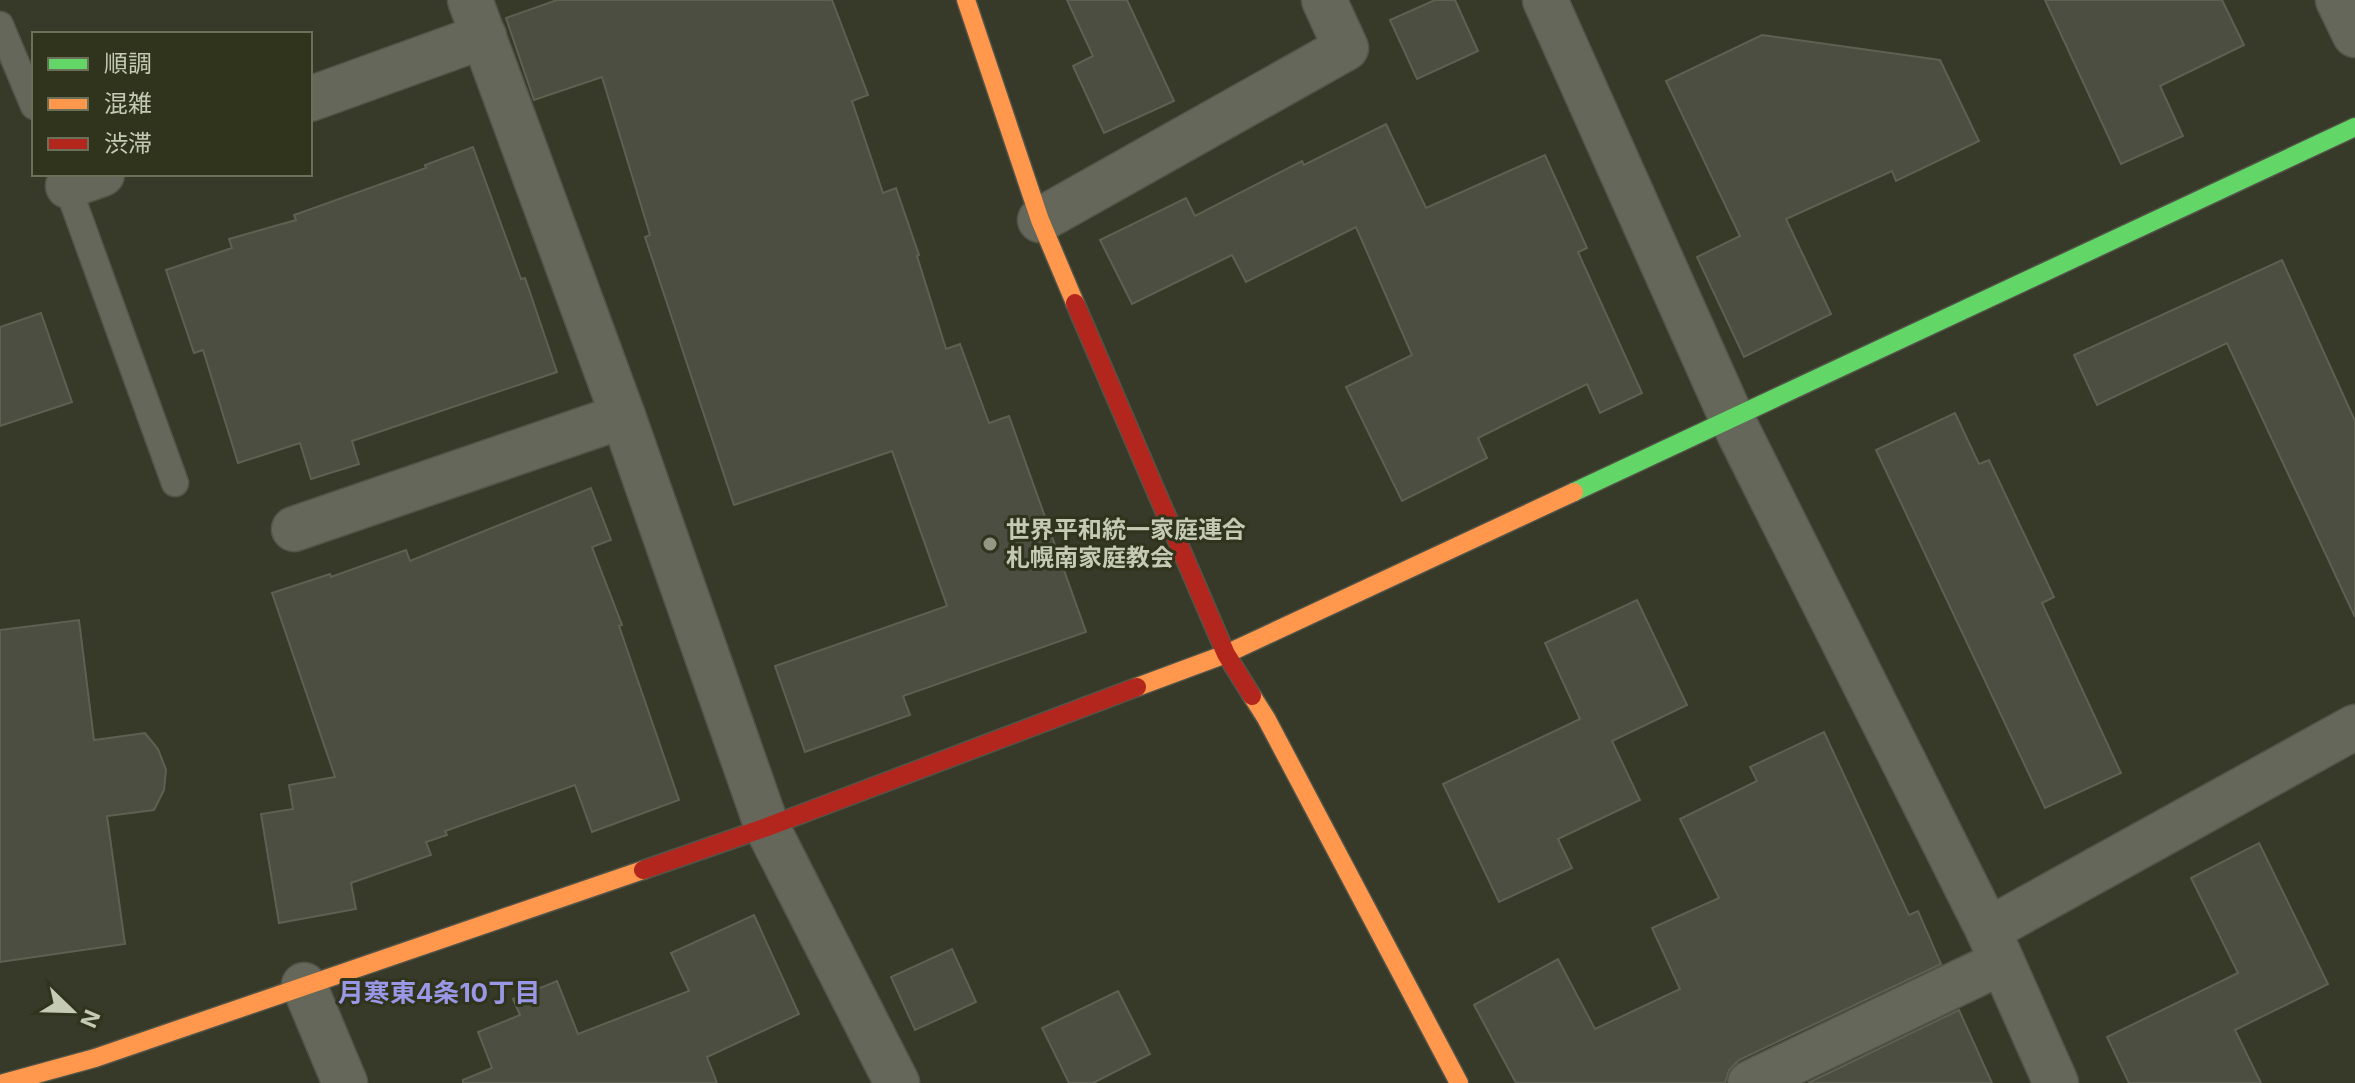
<svg xmlns="http://www.w3.org/2000/svg" width="2355" height="1083" font-family="Inter,'Noto Sans JP',sans-serif">
	<style>
		.building { fill: #4b4e40; stroke: #5e6151; stroke-width: 2 }
		.lines { fill: none; stroke-linecap: round; stroke-linejoin: round }
		.lane-casing { stroke: #525448; stroke-width: 29 }
		.street-casing { stroke: #525448; stroke-width: 47 }
		.fast-casing { stroke: #525448; stroke-width: 21 }
		.slow-casing { stroke: #525448; stroke-width: 21 }
		.jam-casing { stroke: #525448; stroke-width: 21 }
		.lane { stroke: #64675a; stroke-width: 26 }
		.street { stroke: #64675a; stroke-width: 44 }
		.fast { stroke: #63d668; stroke-width: 18 }
		.slow { stroke: #ff974d; stroke-width: 18 }
		.jam { stroke: #b3261e; stroke-width: 18 }
		.poi-dot { fill: #939783; stroke: #30341d; stroke-width: 3 }
		.labels { text-anchor: middle; stroke-width: 6; stroke-linejoin: round; paint-order: stroke }
		.poi-label { font-size: 24px; font-weight: bold; fill: #c5cab4; stroke: #30341d; text-anchor: start }
		.neighbourhood-label { font-size: 26px; font-weight: bold; fill: #9a98e6; stroke: #30341d }
	</style>
	<rect width="100%" height="100%" fill="#373929"/>
	<g class="building">
		<path d="M 557,0 L 832,0 L 868,95 L 852,101 L 883,193 L 896,188 L 919,255 L 917,256 L 946,349 L 960,344 L 989,423 L 1009,416 L 1086,632 L 903,696 L 910,715 L 805,752 L 775,666 L 947,606 L 892,451 L 734,505 L 645,237 L 650,235 L 602,77 L 534,100 L 506,18 Z"/>
		<path d="M 1067,0 L 1127,0 L 1174,101 L 1104,133 L 1073,66 L 1093,56 Z"/>
		<path d="M 1435,0 L 1455,0 L 1478,51 L 1417,79 L 1390,20 Z"/>
		<path d="M 2045,0 L 2222,0 L 2244,45 L 2160,86 L 2183,136 L 2121,164 Z"/>
		<path d="M 1762,35 L 1940,60 L 1979,141 L 1896,181 L 1892,171 L 1786,219 L 1831,314 L 1744,357 L 1697,257 L 1740,236 L 1666,81 Z"/>
		<path d="M 1386,124 L 1426,208 L 1545,155 L 1587,248 L 1578,252 L 1642,393 L 1600,413 L 1587,384 L 1478,438 L 1487,458 L 1402,501 L 1346,387 L 1412,355 L 1356,227 L 1246,282 L 1232,255 L 1132,304 L 1100,240 L 1186,198 L 1195,216 L 1302,161 L 1304,165 Z"/>
		<path d="M 473,147 L 521,279 L 525,278 L 557,372 L 352,441 L 359,464 L 311,479 L 300,443 L 238,463 L 203,350 L 194,353 L 166,270 L 232,248 L 229,239 L 296,220 L 294,215 L 426,168 L 425,165 Z"/>
		<path d="M 2282,260 L 2355,421 L 2355,617 L 2227,343 L 2097,405 L 2074,355 Z"/>
		<path d="M 41,313 L 72,402 L 0,426 L 0,327 Z"/>
		<path d="M 1955,413 L 1979,464 L 1989,460 L 2054,597 L 2042,603 L 2121,773 L 2045,808 L 1876,450 Z"/>
		<path d="M 591,488 L 611,540 L 592,547 L 622,625 L 619,626 L 679,800 L 592,832 L 575,785 L 445,831 L 447,835 L 426,842 L 431,855 L 351,883 L 356,909 L 279,923 L 261,814 L 293,809 L 289,785 L 335,777 L 272,593 L 330,574 L 331,577 L 406,550 L 410,561 Z"/>
		<path d="M 1637,600 L 1687,705 L 1612,741 L 1640,800 L 1558,839 L 1572,868 L 1499,902 L 1443,784 L 1580,719 L 1545,643 Z"/>
		<path d="M 79,620 L 94,740 L 145,733 L 158,749 L 166,770 L 164,790 L 154,810 L 107,816 L 125,944 L 0,962 L 0,630 Z"/>
		<path d="M 1824,732 L 1909,915 L 1918,911 L 1941,964 L 1739,1060 L 1729,1070 L 1725,1083 L 1516,1083 L 1474,1005 L 1558,959 L 1595,1029 L 1680,989 L 1652,928 L 1719,898 L 1680,819 L 1757,781 L 1750,767 Z"/>
		<path d="M 2259,843 L 2328,984 L 2235,1030 L 2261,1083 L 2129,1083 L 2107,1037 L 2238,973 L 2191,878 Z"/>
		<path d="M 754,915 L 799,1014 L 707,1057 L 717,1083 L 463,1083 L 463,1080 L 492,1068 L 478,1032 L 520,1015 L 513,999 L 557,981 L 578,1034 L 689,991 L 671,953 Z"/>
		<path d="M 952,949 L 976,1002 L 915,1030 L 891,977 Z"/>
		<path d="M 1118,991 L 1150,1054 L 1093,1083 L 1069,1083 L 1042,1028 Z"/>
		<path d="M 1959,1010 L 1992,1083 L 1808,1083 Z"/>
	</g>
	<g class="lines">
		<g class="lane-casing">
			<g id="lane">
				<path d="M 0,25 L 34,106"/>
				<path d="M 63,174 L 175,483"/>
			</g>
		</g>
		<g class="street-casing">
			<g id="street">
				<path d="M 470,0 L 623,416 L 767,827 L 897,1083"/>
				<path d="M 1545,0 L 1732,419 L 1988,930 L 2056,1083"/>
				<path d="M 2338,0 L 2355,35"/>
				<path d="M 310,99 L 484,36"/>
				<path d="M 68,186 L 102,174"/>
				<path d="M 1040,220 L 1346,48 L 1324,0"/>
				<path d="M 294,529 L 623,416"/>
				<path d="M 1988,930 L 2355,727"/>
				<path d="M 304,985 L 345,1083"/>
				<path d="M 1750,1083 L 2002,962"/>
			</g>
		</g>
		<g class="fast-casing">
			<path id="fast" d="M 1574,492 L 2355,127"/>
		</g>
		<g class="slow-casing">
			<g id="slow">
				<path d="M 966,0 L 1040,220 L 1075,303"/>
				<path d="M 1137,687 L 1226,654 L 1574,492"/>
				<path d="M 1252,696 L 1266,718 L 1459,1083"/>
				<path d="M 4,1083 L 95,1058 L 643,870"/>
			</g>
		</g>
		<g class="jam-casing">
			<g id="jam">
				<path d="M 1075,303 L 1226,654 L 1252,696"/>
				<path d="M 643,870 L 767,827 L 1137,687"/>
			</g>
		</g>
		<use href="#lane" class="lane"/>
		<use href="#street" class="street"/>
		<use href="#fast" class="fast"/>
		<use href="#slow" class="slow"/>
		<use href="#jam" class="jam"/>
	</g>
	<circle class="poi-dot" cx="990" cy="544" r="8"/>
	<g class="labels">
		<g class="poi-label">
			<text x="1006" y="538">世界平和統一家庭連合<tspan x="1006" dy="28">札幌南家庭教会</tspan></text>
		</g>
		<g class="neighbourhood-label">
			<text x="439" y="1002">月寒東4条10丁目</text>
		</g>
	</g>
	<rect x="32" y="32" width="280" height="144" fill="#30341d" stroke="#6c7059" stroke-width="2"/>
	<rect x="48" y="58" width="40" height="12" fill="#63d668" stroke="#6c7059" stroke-width="2"/>
	<text x="104" y="72" font-size="24" fill="#c5cab4">順調</text>
	<rect x="48" y="98" width="40" height="12" fill="#ff974d" stroke="#6c7059" stroke-width="2"/>
	<text x="104" y="112" font-size="24" fill="#c5cab4">混雑</text>
	<rect x="48" y="138" width="40" height="12" fill="#b3261e" stroke="#6c7059" stroke-width="2"/>
	<text x="104" y="152" font-size="24" fill="#c5cab4">渋滞</text>
	<g transform="translate(72 1011) rotate(113)" stroke="#30341d" stroke-width="6" paint-order="stroke">
	<path d="M0-6L14 30L0 20L-14 30Z" fill="#c5cab4"/>
	<text y="-12" font-size="22" font-weight="bold" text-anchor="middle" fill="#c5cab4">N</text>
	</g>
</svg>
